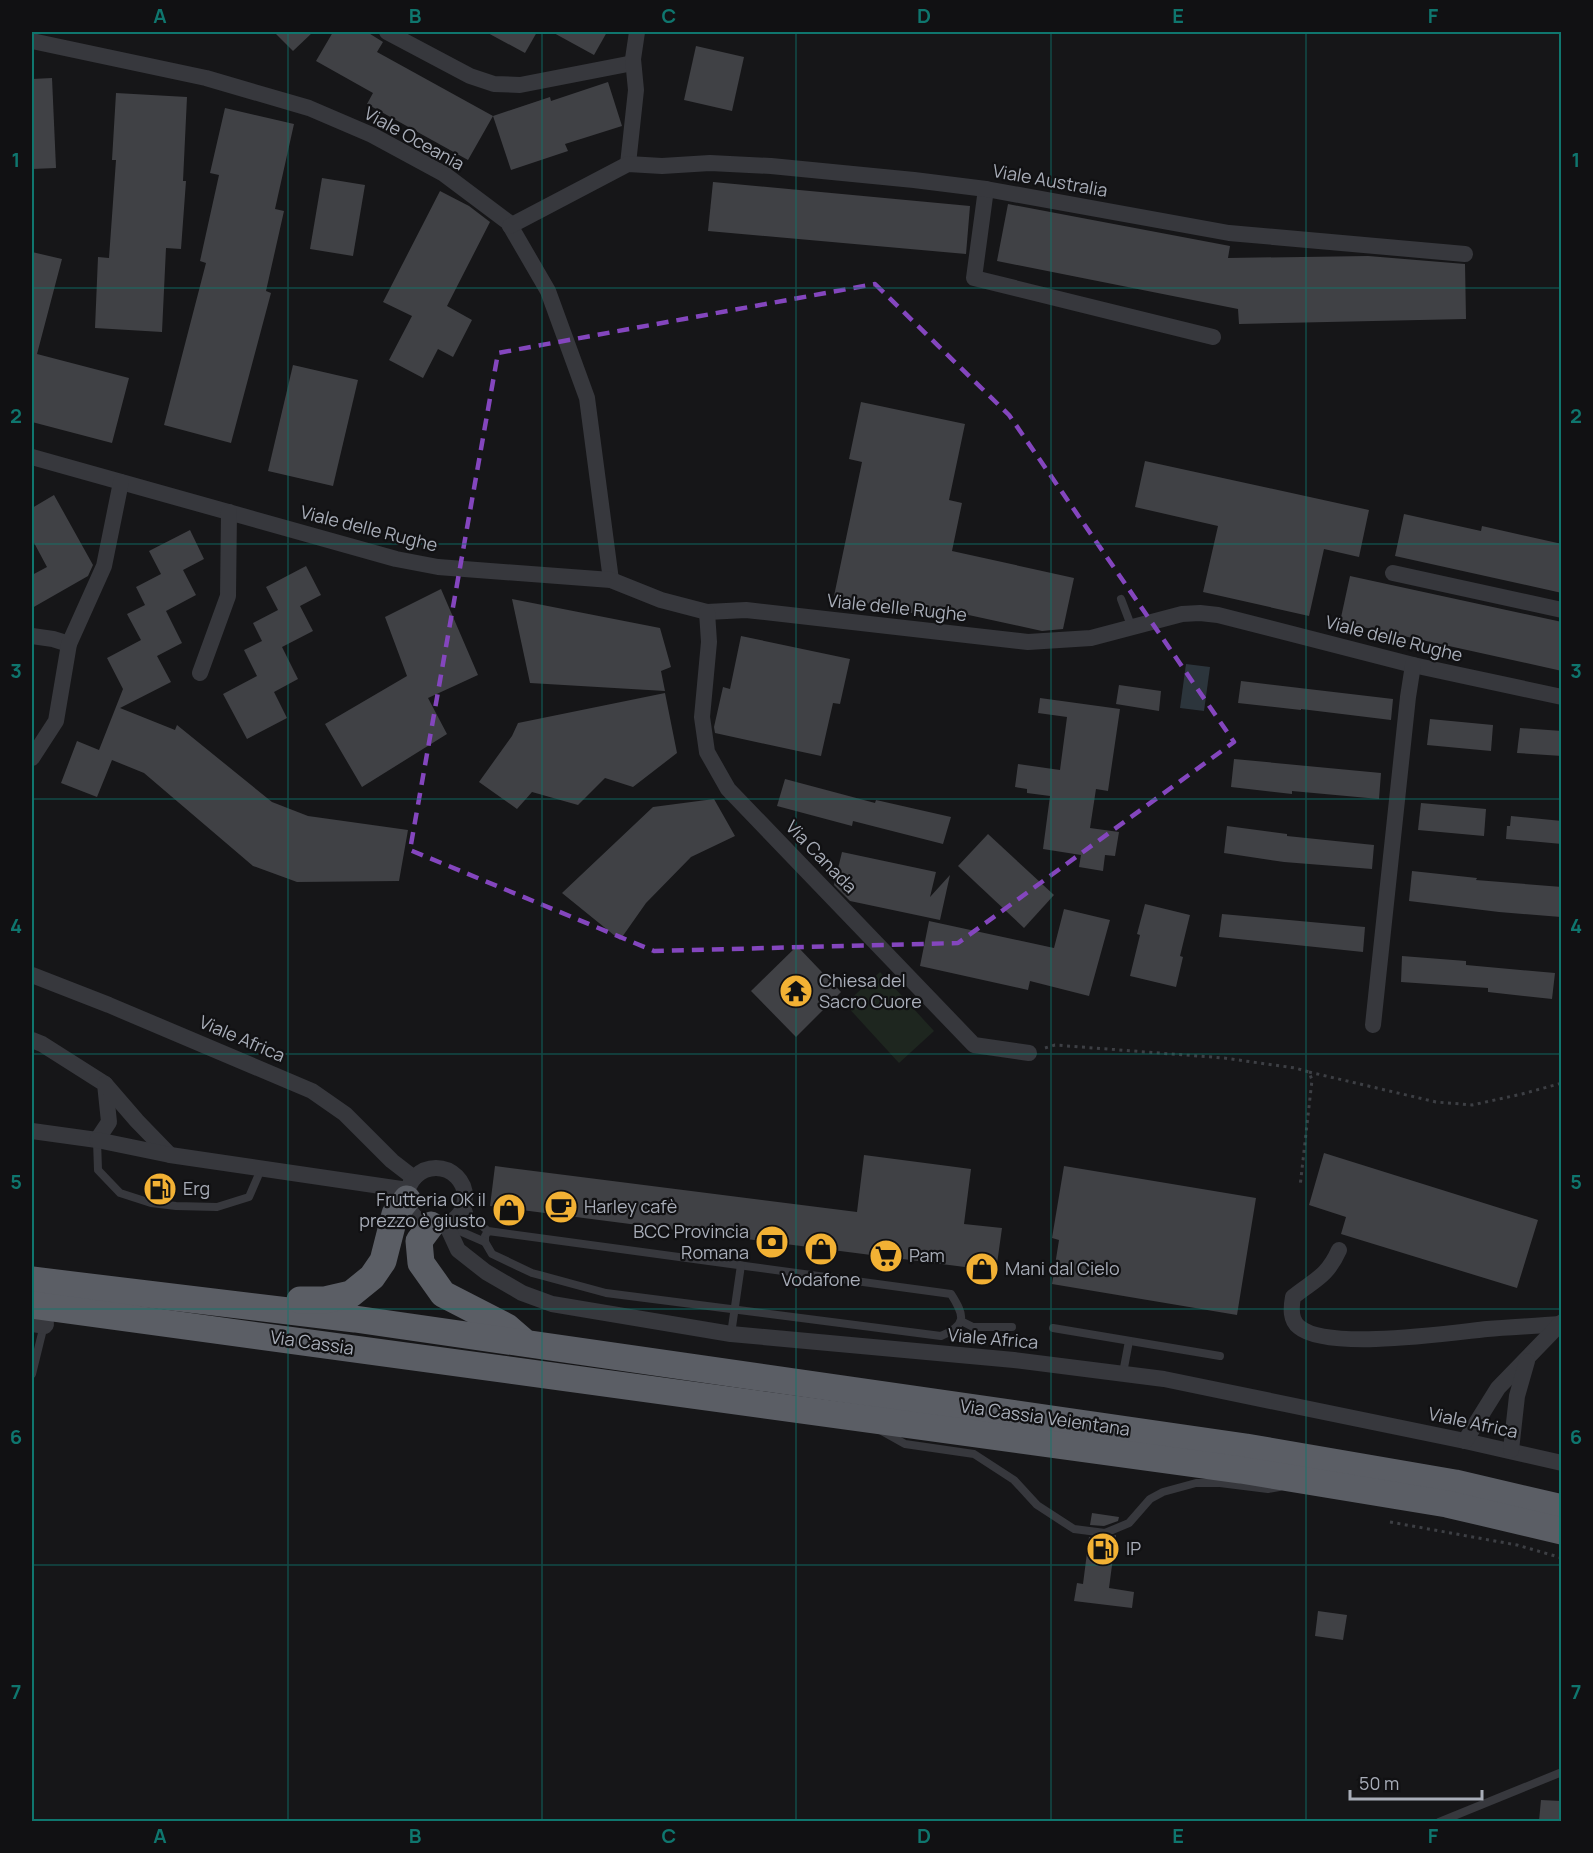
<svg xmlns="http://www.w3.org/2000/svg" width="1593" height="1853" font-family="Manrope,sans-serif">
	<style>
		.green { fill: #1e261f }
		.water { fill: #2c353c }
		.building { fill: #404145 }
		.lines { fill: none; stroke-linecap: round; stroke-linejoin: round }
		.path { stroke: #3d3f44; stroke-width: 3; stroke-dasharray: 3 4.5; stroke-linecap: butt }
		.service { stroke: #37383d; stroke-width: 8 }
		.minor { stroke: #37383d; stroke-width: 16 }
		.tertiary { stroke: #37383d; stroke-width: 20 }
		.trunk { stroke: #5b5e65; stroke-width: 27 }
		.marked { fill: none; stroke: #8446be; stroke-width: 4.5; stroke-dasharray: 12 8; stroke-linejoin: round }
		.grid { fill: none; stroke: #0f766e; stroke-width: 1.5; stroke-opacity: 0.55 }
		.labels { text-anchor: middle; stroke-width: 4.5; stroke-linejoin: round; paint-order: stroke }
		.street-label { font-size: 18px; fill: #a8adb8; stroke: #111113 }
		.poi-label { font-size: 18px; fill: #a8adb8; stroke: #111113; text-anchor: start }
		.neatline { fill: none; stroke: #0f766e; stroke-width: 2 }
		.grid-label { font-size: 20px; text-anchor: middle; font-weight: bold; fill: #0f766e }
	</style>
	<rect width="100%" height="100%" fill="#161618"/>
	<path class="green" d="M 880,972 L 934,1031 L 899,1063 L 845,1004 Z"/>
	<path class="water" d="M 1186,664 L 1210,667 L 1204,711 L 1180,708 Z"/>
	<g class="building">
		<path d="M 274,32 L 313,32 L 293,51 Z"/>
		<path d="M 333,32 L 367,32 L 383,42 L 377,52 L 493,116 L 468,160 L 367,104 L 373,93 L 316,61 Z"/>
		<path d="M 486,32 L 537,32 L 525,53 Z"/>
		<path d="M 552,32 L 607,32 L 594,55 Z"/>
		<path d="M 696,46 L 744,57 L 732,111 L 684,100 Z"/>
		<path d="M 52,78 L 56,168 L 32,169 L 32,79 Z"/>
		<path d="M 608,82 L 622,126 L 565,144 L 568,151 L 511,170 L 493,116 L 550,97 L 551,101 Z"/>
		<path d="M 116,93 L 187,97 L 183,181 L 186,181 L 181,249 L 166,248 L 162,332 L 95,328 L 98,257 L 109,258 L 116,160 L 112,160 Z"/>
		<path d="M 225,108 L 294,124 L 275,209 L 284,211 L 266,291 L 271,293 L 231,443 L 164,425 L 206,263 L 200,261 L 219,175 L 210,173 Z"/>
		<path d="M 322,178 L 365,185 L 353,256 L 310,249 Z"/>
		<path d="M 713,182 L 970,206 L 966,254 L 708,231 Z"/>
		<path d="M 440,191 L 469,206 L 490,222 L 447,306 L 472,320 L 453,357 L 438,349 L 423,378 L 389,360 L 412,316 L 383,302 Z"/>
		<path d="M 1008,204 L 1230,246 L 1228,258 L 1368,256 L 1465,264 L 1466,319 L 1239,324 L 1238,309 L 997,261 Z"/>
		<path d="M 32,252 L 62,259 L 37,354 L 129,378 L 112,443 L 32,422 Z"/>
		<path d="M 293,365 L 358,380 L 333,486 L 268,471 Z"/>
		<path d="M 861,402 L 965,424 L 949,500 L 962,503 L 952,551 L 1074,578 L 1063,629 L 1042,631 L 941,609 L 939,619 L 834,596 L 862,462 L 849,459 Z"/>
		<path d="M 1145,461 L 1369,510 L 1359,557 L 1324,549 L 1309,616 L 1203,592 L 1218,526 L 1135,507 Z"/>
		<path d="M 54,495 L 93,565 L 88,576 L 32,608 L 32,575 L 47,567 L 32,539 L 32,508 Z"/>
		<path d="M 1404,514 L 1481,531 L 1482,526 L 1562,544 L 1562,593 L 1395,556 Z"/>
		<path d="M 190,530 L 204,559 L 183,570 L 196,595 L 166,611 L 182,643 L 157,656 L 171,682 L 120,708 L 175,730 L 177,725 L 272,802 L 308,816 L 408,830 L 399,881 L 297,882 L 253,866 L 144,773 L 112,760 L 97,797 L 61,783 L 77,741 L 99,750 L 123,689 L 107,658 L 141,640 L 127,614 L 145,605 L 136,587 L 161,574 L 149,551 Z"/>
		<path d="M 306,566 L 321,595 L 300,606 L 313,631 L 282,647 L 298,679 L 274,692 L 287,718 L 247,739 L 223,694 L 257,676 L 244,650 L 262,641 L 253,623 L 278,610 L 266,587 Z"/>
		<path d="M 1350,576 L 1562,622 L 1562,671 L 1340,622 Z"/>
		<path d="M 441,589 L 478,675 L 428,698 L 447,734 L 362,787 L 325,724 L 407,676 L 385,617 Z"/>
		<path d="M 512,599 L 660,628 L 671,667 L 661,671 L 665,691 L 530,683 Z"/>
		<path d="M 741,636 L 850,659 L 840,704 L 833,703 L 821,756 L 715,733 L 714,727 L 723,687 L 730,689 Z"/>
		<path d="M 1241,681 L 1393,699 L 1391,720 L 1301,709 L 1301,710 L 1238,703 Z"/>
		<path d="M 1119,685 L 1161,691 L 1159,711 L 1116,704 Z"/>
		<path d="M 665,693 L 677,753 L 633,787 L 605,778 L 578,805 L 532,792 L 517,809 L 479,782 L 512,736 L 518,723 Z"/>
		<path d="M 1040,698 L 1120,709 L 1108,791 L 1096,789 L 1090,828 L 1119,832 L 1115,856 L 1105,855 L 1103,871 L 1079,867 L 1081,855 L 1043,849 L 1050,796 L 1027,793 L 1027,789 L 1015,787 L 1018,764 L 1060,770 L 1067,717 L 1038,713 Z"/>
		<path d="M 1430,719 L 1493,725 L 1491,751 L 1427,745 Z"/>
		<path d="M 1520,728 L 1562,731 L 1562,756 L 1517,753 Z"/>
		<path d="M 1234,759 L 1381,773 L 1379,799 L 1292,791 L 1292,794 L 1231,787 Z"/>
		<path d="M 785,779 L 875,803 L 876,800 L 951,817 L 943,844 L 853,821 L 852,826 L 777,806 Z"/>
		<path d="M 714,799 L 735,836 L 691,857 L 646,903 L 620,940 L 562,893 L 653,807 Z"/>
		<path d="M 1421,803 L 1486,809 L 1484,836 L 1418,830 Z"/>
		<path d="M 1511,816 L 1562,821 L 1562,844 L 1506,839 L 1507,826 L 1510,826 Z"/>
		<path d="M 1227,826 L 1287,834 L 1287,836 L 1374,845 L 1372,869 L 1284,862 L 1224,853 Z"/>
		<path d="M 988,834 L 1054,895 L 1024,928 L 958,866 Z"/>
		<path d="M 842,852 L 936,872 L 930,897 L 950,875 L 940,920 L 850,901 L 834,885 Z"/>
		<path d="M 1412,871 L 1477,878 L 1476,880 L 1562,887 L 1561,917 L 1499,912 L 1409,901 Z"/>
		<path d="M 1145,904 L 1190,915 L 1180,956 L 1183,957 L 1176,987 L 1130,976 L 1140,935 L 1137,934 Z"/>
		<path d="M 1064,909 L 1110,920 L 1089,996 L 1030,981 L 1028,990 L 920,966 L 929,921 L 1054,948 Z"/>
		<path d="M 1222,914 L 1365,927 L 1363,952 L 1219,937 Z"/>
		<path d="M 797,946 L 841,992 L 796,1037 L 751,991 Z"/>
		<path d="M 1402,956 L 1466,961 L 1466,965 L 1555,973 L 1552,999 L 1488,992 L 1488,988 L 1401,982 Z"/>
		<path d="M 1324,1153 L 1538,1220 L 1517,1288 L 1341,1234 L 1346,1217 L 1309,1205 Z"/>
		<path d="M 864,1155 L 971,1169 L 964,1224 L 1002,1228 L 996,1271 L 490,1206 L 495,1166 L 857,1212 Z"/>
		<path d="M 1064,1166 L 1256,1198 L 1237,1315 L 1052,1284 L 1059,1240 L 1052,1238 Z"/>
		<path d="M 1092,1513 L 1119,1517 L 1118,1521 L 1104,1526 L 1090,1525 Z"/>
		<path d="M 1116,1535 L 1109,1588 L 1134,1592 L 1132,1608 L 1074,1601 L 1077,1583 L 1083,1584 L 1089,1537 L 1105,1539 Z"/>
		<path d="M 1318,1611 L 1347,1615 L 1343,1640 L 1315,1636 Z"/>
		<path d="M 1541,1800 L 1561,1801 L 1560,1821 L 1539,1821 Z"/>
	</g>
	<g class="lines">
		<g class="path">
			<path d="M 1045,1048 L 1055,1045 L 1224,1058 L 1295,1068 L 1309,1072 L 1312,1080 L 1300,1187"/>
			<path d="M 1309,1072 L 1436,1102 L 1472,1105 L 1522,1094 L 1562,1083"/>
			<path d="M 1390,1522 L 1517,1545 L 1562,1558"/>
		</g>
		<g class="service">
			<path d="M 1121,599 L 1132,628"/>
			<path d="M 97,1140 L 98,1170 L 120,1193 L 151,1203 L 176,1206 L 217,1207 L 249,1197 L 262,1167"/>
			<path d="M 464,1195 L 470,1216 L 488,1231 L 951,1294 C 965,1316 967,1325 941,1336 L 606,1293 L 532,1273 L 492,1254 L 485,1242 L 485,1236 L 488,1231"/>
			<path d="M 454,1224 L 455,1229 L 485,1242"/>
			<path d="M 961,1321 L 973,1327 L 1012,1327"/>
			<path d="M 1053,1328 L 1220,1356"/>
			<path d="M 731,1334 L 741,1265"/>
			<path d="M 1123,1373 L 1129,1341"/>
			<path d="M 32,1374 L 44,1325"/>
			<path d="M 880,1430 L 905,1444 L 974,1454 L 1014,1480 L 1037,1505 L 1074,1529 L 1105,1533 L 1129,1523 L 1150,1499 L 1163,1492 L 1196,1483 L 1220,1483 L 1268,1489 L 1279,1487"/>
			<path d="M 1439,1822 L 1562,1772"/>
		</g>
		<g class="minor">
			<path d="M 387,32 L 470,76 L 494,84 L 520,85 L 633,63"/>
			<path d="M 32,41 L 206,78 L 309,108 L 372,135 L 444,174 L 508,222 L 548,291 L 587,398 L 611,580"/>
			<path d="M 628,164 L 636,90 L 633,59 L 637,32"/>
			<path d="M 986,189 L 974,278 L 1213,337"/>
			<path d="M 510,226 L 628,164 L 662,166 L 710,163 L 771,166 L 914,180 L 986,189 L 1229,233 L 1465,254"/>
			<path d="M 32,457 L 396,559 L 438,567 L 611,580 L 661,600 L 707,612 L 746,610 L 1028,642 L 1091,638 L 1182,614 L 1200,613 L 1218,615 L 1413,665 L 1562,697"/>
			<path d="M 1393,573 L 1562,610"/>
			<path d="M 707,612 L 709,642 L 702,717 L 707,752 L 728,789 L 974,1045 L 1029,1053"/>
			<path d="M 32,636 L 53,639 L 69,644"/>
			<path d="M 200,673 L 228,596 L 229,512"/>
			<path d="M 32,758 L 56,721 L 69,644 L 104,566 L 121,482"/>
			<path d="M 32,975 L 109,1005 L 312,1091 L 345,1114 L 392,1161 L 414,1178"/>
			<path d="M 1373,1025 L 1408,697 L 1413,665"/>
			<path d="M 32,1040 L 42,1044 L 105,1084 L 109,1122 L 97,1140 L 32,1131"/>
			<path d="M 105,1084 L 137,1121 L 170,1155"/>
			<path d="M 97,1140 L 170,1155 L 408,1190"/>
			<circle cx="436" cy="1197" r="29"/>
			<path d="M 446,1224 L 458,1250 L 486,1272 L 522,1293 L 552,1304 L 731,1334 L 1014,1360 L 1164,1379 L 1465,1441 L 1562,1463"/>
			<path d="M 1339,1250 C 1327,1277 1314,1280 1293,1297 C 1291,1308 1290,1320 1299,1327 C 1327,1351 1449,1333 1487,1329 C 1511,1327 1536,1326 1560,1324"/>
			<path d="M 1465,1441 L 1498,1388 L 1562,1322"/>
			<path d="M 1511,1450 L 1517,1396 L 1527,1361"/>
		</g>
		<path class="tertiary" d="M 32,1322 L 44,1324"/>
		<g class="trunk">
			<path d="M 431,1225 L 419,1241 L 421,1263 L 443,1294 L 507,1327 L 522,1340"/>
			<path d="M 32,1280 L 355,1319 L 1246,1447 L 1455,1483 L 1562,1508"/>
			<path d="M 300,1300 L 325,1300 L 351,1294 L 372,1277 L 383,1261 L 395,1214 L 407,1199"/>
			<path d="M 32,1305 L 1241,1470 L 1447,1504 L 1562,1531"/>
		</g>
	</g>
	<path class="marked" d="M 875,284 L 1009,415 L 1234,742 L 958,943 L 654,951 L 410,850 L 498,353 Z"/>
	<path class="grid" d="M 288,32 L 288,1822M 542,32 L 542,1822M 796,32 L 796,1822M 1051,32 L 1051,1822M 1306,32 L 1306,1822M 32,288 L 1562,288M 32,544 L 1562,544M 32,799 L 1562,799M 32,1054 L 1562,1054M 32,1309 L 1562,1309M 32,1565 L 1562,1565"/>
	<defs>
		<g id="temple-disc" transform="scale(1.725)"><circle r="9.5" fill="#f2b134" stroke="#111113"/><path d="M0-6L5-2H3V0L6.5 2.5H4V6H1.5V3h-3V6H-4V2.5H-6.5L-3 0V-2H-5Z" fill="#111"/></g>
		<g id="fuel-disc" transform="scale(1.725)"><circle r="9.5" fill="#f2b134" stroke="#111113"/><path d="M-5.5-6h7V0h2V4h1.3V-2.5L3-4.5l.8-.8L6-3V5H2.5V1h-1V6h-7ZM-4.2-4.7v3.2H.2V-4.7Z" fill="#111"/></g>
		<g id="cafe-disc" transform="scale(1.725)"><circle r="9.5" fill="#f2b134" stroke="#111113"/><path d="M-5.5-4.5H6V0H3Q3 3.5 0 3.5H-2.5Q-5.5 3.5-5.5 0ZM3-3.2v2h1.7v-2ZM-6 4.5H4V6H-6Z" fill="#111"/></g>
		<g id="shop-disc" transform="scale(1.725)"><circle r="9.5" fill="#f2b134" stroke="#111113"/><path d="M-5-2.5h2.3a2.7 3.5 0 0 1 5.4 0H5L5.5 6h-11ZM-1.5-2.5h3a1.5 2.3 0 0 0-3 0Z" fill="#111"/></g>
		<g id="bank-disc" transform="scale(1.725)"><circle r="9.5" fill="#f2b134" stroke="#111113"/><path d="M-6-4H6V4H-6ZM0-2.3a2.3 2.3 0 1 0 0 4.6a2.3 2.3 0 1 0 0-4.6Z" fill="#111"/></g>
		<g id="supermarket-disc" transform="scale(1.725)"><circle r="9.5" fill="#f2b134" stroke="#111113"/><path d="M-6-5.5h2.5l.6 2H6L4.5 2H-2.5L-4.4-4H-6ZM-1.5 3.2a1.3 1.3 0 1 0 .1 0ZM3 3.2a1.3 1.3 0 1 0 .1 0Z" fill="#111"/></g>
	</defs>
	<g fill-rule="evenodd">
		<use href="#temple-disc" x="796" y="991"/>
		<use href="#fuel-disc" x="160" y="1189"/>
		<use href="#cafe-disc" x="561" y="1207"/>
		<use href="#shop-disc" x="509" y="1210"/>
		<use href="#bank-disc" x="772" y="1242"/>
		<use href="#shop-disc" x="821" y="1249"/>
		<use href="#supermarket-disc" x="886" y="1256"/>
		<use href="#shop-disc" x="982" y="1269"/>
		<use href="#fuel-disc" x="1103" y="1549"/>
	</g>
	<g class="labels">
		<g class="street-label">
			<text transform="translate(414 139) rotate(29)" y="6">Viale Oceania</text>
			<text transform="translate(1050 181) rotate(10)" y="6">Viale Australia</text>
			<text transform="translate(369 529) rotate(14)" y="6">Viale delle Rughe</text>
			<text transform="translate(897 608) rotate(6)" y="6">Viale delle Rughe</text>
			<text transform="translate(1394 639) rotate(14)" y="6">Viale delle Rughe</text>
			<text transform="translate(821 857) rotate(46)" y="6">Via Canada</text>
			<text transform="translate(242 1039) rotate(23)" y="6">Viale Africa</text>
			<text transform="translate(993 1339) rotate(5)" y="6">Viale Africa</text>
			<text transform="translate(312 1343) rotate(8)" y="6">Via Cassia</text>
			<text transform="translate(1045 1418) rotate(8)" y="6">Via Cassia Veientana</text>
			<text transform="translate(1473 1423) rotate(12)" y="6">Viale Africa</text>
		</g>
		<g class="poi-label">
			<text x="819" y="987">Chiesa del<tspan x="819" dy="21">Sacro Cuore</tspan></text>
			<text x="183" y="1195">Erg</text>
			<text x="486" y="1206" text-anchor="end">Frutteria OK il<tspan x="486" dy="21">prezzo è giusto</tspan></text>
			<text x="584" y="1213">Harley cafè</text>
			<text x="749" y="1238" text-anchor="end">BCC Provincia<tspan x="749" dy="21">Romana</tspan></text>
			<text x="909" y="1262">Pam</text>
			<text x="1005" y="1275">Mani dal Cielo</text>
			<text x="821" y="1286" text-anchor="middle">Vodafone</text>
			<text x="1126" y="1555">IP</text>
		</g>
	</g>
	<rect width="1593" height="1853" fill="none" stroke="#111113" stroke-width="66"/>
	<path d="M1350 1790v9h132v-9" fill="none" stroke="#a8adb8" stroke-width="3"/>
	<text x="1359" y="1790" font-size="18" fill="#a8adb8" stroke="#111113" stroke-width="4.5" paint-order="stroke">50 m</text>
	<rect x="33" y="33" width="1527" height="1787" class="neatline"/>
	<g class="grid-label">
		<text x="160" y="23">A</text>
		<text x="415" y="23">B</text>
		<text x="669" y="23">C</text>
		<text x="924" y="23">D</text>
		<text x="1178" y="23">E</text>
		<text x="1433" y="23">F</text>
		<text x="16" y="167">1</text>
		<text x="1576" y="167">1</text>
		<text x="16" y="423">2</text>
		<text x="1576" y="423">2</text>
		<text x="16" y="678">3</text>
		<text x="1576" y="678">3</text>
		<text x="16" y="933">4</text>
		<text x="1576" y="933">4</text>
		<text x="16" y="1189">5</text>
		<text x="1576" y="1189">5</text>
		<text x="16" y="1444">6</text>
		<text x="1576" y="1444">6</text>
		<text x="16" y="1699">7</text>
		<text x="1576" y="1699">7</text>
		<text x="160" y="1843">A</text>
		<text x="415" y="1843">B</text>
		<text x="669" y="1843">C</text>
		<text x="924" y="1843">D</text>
		<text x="1178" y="1843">E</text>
		<text x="1433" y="1843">F</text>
	</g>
</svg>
